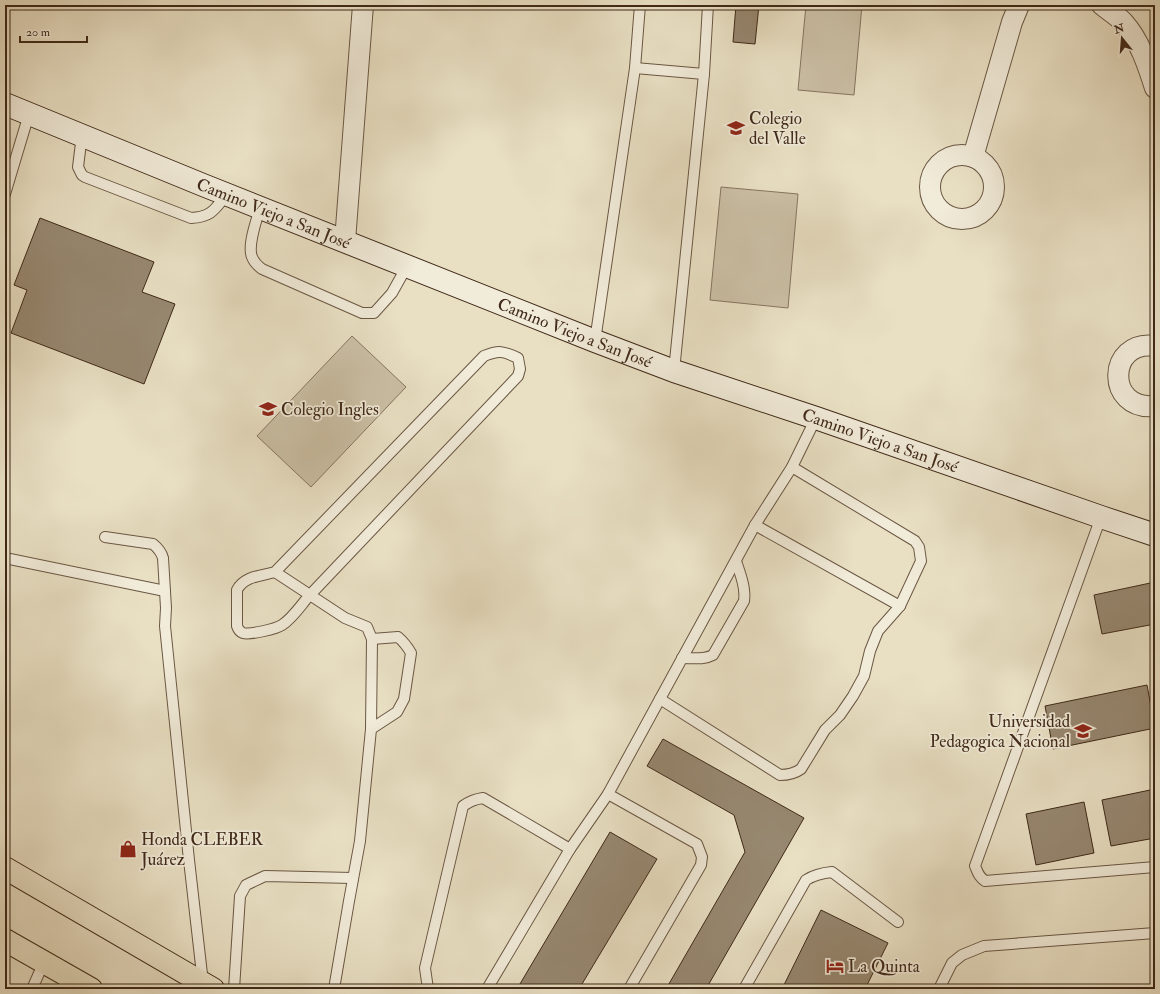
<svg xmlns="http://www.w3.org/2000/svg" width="1160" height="994" font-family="'IM FELL Double Pica',serif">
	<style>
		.green { fill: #ccc1a7; stroke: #867560 }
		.building { fill: #978871; stroke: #3f2918 }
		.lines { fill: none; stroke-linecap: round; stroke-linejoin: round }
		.lane-casing { stroke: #6a5743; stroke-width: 12 }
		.street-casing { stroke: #6a5743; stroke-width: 22 }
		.secondary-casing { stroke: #3f2918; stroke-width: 24 }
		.primary-casing { stroke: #3f2918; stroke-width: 24 }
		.lane { stroke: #f1ebd9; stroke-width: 10 }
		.street { stroke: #f1ebd9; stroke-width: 20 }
		.secondary { stroke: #f1ebd9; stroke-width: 22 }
		.primary { stroke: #e9e0c4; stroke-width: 22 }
		.labels { text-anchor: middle; stroke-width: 3.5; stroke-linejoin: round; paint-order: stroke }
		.poi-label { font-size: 17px; fill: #3f2918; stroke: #f1ebd9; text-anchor: start }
		.street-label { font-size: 17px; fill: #3f2918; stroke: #f1ebd9 }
	</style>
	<rect width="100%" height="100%" fill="#e9e0c4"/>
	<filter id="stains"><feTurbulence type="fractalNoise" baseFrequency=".005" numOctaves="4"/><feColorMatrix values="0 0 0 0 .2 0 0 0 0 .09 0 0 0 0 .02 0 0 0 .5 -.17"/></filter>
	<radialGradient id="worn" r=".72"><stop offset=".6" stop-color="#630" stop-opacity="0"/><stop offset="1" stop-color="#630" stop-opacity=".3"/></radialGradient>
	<g class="green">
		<path d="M 806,5 L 862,5 L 854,95 L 798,90 Z"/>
		<path d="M 721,187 L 798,194 L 788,308 L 710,300 Z"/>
		<path d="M 352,336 L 406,387 L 311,487 L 257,436 Z"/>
	</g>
	<g class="building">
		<path d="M 736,5 L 759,5 L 755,44 L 733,42 Z"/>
		<path d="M 40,218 L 154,262 L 142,292 L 175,304 L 144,384 L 11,333 L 27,290 L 14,285 Z"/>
		<path d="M 1155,582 L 1155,624 L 1102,634 L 1094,595 Z"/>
		<path d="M 1147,685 L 1155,728 L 1053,749 L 1045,706 Z"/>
		<path d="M 663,739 L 804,818 L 706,989 L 666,989 L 745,852 L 734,815 L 647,766 Z"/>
		<path d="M 1155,789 L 1155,838 L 1111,846 L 1102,800 Z"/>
		<path d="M 1084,802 L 1094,853 L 1036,865 L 1026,814 Z"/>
		<path d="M 610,832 L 657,859 L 579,989 L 517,989 Z"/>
		<path d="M 821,910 L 888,943 L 865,989 L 782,989 Z"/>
	</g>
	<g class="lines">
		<g class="lane-casing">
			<g id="lane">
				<path d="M 635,68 L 704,74"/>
				<path d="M 82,135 L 78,167 L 82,175 L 85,177 L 191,218 C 212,217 215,209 227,194"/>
				<path d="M 5,194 L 29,114"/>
				<path d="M 260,207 C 257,220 247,245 252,257 C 254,262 258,266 262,269 L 362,313 L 374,313 L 392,293 L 407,266"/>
				<path d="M 595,341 L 635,68 L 640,5"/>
				<path d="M 674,371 L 704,74 L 708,5"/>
				<path d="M 1101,517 L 975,866 C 978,873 979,877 985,881 L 1155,867"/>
				<path d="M 755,525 L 900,606"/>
				<path d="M 105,537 L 153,544 C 158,548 161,551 163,558 L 166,608 L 165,626 L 189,860 L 203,983"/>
				<path d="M 5,558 L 165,591"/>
				<path d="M 275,572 C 261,576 244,576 237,590 L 237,626 C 238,629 240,632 243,633 C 250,635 276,629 282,625 C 293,618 301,605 309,596 L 518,376 L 520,369 L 518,358 C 503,351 499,350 484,356 L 275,572 L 345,618 L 367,627 L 372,639 L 371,729 L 360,841 L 349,901 L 334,989"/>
				<path d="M 682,658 C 693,658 704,660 713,655 L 744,601 C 746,588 740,573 736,561"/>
				<path d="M 660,699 L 780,775 C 788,775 794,774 801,769 L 825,730 L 840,715 L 853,696 L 864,676 L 870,651 L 878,631 L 900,606 L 921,561 L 919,547 L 915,541 L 792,467"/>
				<path d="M 371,729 L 397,712 L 404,699 L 411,653 C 407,646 404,642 398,637 L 372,639"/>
				<path d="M 608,794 L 697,844 L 702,857 L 701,865 L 629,989"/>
				<path d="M 32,989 L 44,962"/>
				<path d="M 234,989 L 240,896 L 246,885 L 265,876 L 353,878"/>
				<path d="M 428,989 L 425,968 L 463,806 C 470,801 475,799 483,798 L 570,849"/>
				<path d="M 487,989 L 570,849 L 608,794 L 755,525 L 792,467 L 816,418"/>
				<path d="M 744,989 L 806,880 C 814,875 821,873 832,872 L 898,922"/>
				<path d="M 939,989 L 952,963 L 962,955 L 984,946 L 1155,933"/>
			</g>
		</g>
		<g class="street-casing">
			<g id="street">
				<path d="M 1102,5 C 1109,11 1118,16 1124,23 C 1140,41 1148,66 1155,88"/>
				<circle cx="962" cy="187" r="32"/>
				<path d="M 973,157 L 1012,22 L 1019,5"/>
				<path d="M 345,241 L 363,5"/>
				<path d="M 1155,346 C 1107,339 1105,411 1155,406"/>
			</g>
		</g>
		<g class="secondary-casing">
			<g id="secondary">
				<path id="s1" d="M 5,104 L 203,185 L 595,341 L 674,371 L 816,418 L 1101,517 L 1155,535"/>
			</g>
		</g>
		<g class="primary-casing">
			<g id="primary">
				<path d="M 5,868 L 213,989"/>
				<path d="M 5,940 L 91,989"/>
			</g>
		</g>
		<use href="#lane" class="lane"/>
		<use href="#street" class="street"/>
		<use href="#secondary" class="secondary"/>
		<use href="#primary" class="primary"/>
	</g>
	<defs>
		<g id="school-bare" transform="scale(1.38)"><path d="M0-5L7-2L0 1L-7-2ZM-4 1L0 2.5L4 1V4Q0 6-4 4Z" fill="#8f2418" stroke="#f1ebd9" stroke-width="2.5" paint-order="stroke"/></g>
		<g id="university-bare" transform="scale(1.38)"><path d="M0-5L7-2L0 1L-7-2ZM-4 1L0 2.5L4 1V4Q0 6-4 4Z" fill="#8f2418" stroke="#f1ebd9" stroke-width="2.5" paint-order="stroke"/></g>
		<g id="shop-bare" transform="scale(1.38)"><path d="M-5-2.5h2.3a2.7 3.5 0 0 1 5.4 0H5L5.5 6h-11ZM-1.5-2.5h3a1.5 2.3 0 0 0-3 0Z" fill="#8f2418" stroke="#f1ebd9" stroke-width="2.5" paint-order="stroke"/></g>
		<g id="hotel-bare" transform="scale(1.38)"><path d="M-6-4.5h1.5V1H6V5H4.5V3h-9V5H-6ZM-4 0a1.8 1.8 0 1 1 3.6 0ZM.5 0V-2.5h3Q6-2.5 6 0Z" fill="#8f2418" stroke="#f1ebd9" stroke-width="2.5" paint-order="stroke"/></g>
	</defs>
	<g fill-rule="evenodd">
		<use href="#school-bare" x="736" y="128"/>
		<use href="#school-bare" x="268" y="409"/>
		<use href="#university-bare" x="1083" y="731"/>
		<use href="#shop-bare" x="128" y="849"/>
		<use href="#hotel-bare" x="835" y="966"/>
	</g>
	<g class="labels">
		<g class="poi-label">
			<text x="749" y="124">Colegio<tspan x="749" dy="20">del Valle</tspan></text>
			<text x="281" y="415">Colegio Ingles</text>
			<text x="1070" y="727" text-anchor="end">Universidad<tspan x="1070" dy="20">Pedagogica Nacional</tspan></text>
			<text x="141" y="845">Honda CLEBER<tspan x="141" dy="20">Juárez</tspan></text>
			<text x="848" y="972">La Quinta</text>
		</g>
		<g class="street-label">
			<text dy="6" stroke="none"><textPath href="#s1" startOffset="290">Camino Viejo a San José</textPath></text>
			<text dy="6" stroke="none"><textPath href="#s1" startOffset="614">Camino Viejo a San José</textPath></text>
			<text dy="6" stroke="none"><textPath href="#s1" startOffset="938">Camino Viejo a San José</textPath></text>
		</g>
	</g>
	<rect width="1160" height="994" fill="none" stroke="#e9e0c4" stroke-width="20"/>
	<rect x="6" y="6" width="1148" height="982" fill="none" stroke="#3f2918" stroke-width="2"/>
	<rect x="10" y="10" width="1140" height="974" fill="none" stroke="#3f2918"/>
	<g transform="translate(1122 38) rotate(343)" stroke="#f1ebd9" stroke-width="3" paint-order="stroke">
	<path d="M0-3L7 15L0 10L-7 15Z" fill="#3f2918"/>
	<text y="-6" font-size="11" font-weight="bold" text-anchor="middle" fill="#3f2918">N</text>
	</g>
	<path d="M20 36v6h67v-6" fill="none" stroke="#3f2918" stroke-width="2"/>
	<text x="26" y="36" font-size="12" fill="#3f2918" stroke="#f1ebd9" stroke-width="3" paint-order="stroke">20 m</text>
	<rect width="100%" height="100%" filter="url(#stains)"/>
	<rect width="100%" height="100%" fill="url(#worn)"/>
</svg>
